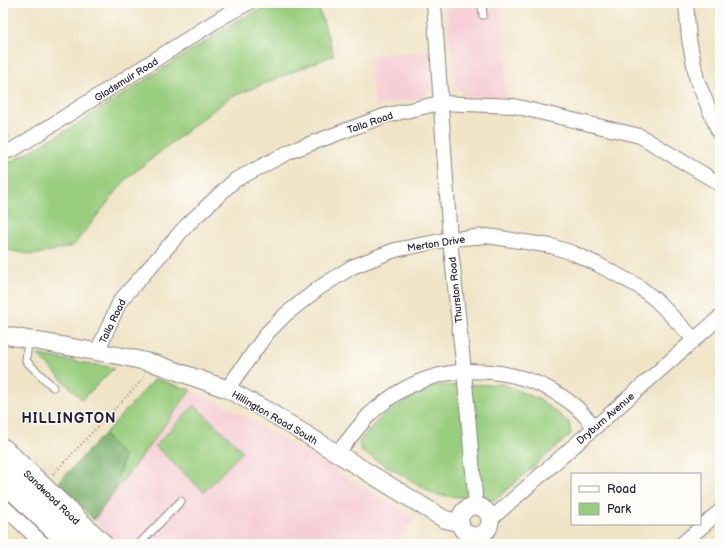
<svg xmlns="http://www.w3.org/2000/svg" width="723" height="547" font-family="'Balsamiq Sans',sans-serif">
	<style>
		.built { fill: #f6cfd6 }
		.green { fill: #9ace7f; stroke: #5e785d }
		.forest { fill: #7bb16e; stroke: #4e6a54 }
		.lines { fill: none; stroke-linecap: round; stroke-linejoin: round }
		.service-casing { stroke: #888380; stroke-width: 9 }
		.minor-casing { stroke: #888380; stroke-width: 16 }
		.tertiary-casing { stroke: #888380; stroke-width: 19 }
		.primary-casing { stroke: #888380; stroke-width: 24 }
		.path { stroke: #888380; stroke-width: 2; stroke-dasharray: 1 3; stroke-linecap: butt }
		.service { stroke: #fff; stroke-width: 7 }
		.minor { stroke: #fff; stroke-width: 14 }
		.tertiary { stroke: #fff; stroke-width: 17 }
		.primary { stroke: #fff; stroke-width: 22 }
		.labels { text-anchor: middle; stroke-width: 3; stroke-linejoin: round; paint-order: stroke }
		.street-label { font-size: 10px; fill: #22223b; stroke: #fdfcf7 }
		.district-label { font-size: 14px; font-weight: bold; letter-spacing: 1px; fill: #22223b; stroke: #fdfcf7 }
	</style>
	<rect width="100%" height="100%" fill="#fdfcf7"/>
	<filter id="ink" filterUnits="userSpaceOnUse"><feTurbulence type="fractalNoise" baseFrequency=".025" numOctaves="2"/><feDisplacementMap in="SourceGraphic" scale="8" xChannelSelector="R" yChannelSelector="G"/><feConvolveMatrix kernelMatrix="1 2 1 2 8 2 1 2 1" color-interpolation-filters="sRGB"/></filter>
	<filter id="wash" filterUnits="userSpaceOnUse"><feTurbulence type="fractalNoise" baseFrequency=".012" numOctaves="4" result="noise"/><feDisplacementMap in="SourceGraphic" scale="16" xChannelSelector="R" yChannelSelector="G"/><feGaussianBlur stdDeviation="0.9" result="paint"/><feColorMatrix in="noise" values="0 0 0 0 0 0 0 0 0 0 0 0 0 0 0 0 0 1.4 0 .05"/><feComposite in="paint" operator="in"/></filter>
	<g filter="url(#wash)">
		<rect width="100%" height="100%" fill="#efe4c6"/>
		<g class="built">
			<path d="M 446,3 L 502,3 L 507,98 L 466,97 L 455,86 Z"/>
			<path d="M 426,51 L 431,86 L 429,93 L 422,98 L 375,105 L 369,55 Z"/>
			<path d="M 191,390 L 239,413 L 415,518 L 396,544 L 120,544 L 94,520 Z"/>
		</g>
		<g class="green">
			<path d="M 275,3 L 317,3 L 334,55 L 229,98 L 127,178 L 73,246 L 34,255 L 3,249 L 3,165 L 13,161 L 72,127 L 242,18 Z"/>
			<path d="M 38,355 L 114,368 L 82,400 Z"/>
			<path d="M 155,379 L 191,390 L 113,494 L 124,457 L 104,434 Z"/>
			<path d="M 503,384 L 540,400 L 569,422 L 571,434 L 495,500 L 436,495 L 361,451 L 359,441 L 381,417 L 429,386 Z"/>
			<path d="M 194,405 L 243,451 L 204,492 L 155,446 Z"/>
		</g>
		<path class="forest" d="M 104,434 L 124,457 L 113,494 L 94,520 L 59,482 Z"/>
	</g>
	<g filter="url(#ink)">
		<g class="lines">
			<g class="service-casing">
				<g id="service">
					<path d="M 482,3 L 483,15"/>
					<path d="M 28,340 L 26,361 L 53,387"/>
					<path d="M 139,544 L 181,501"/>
				</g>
			</g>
			<g class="minor-casing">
				<g id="minor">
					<path d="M 434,3 L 450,239 L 464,371 L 476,506"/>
					<path d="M 686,3 L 689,39 L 697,80 L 720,135"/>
					<path d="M 3,153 L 14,149 L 224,16 L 248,3"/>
					<path d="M 97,352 L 120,301 L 187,225 L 235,180 L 291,151 L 384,116 L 440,103 L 514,106 L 640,136 L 720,184"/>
					<path d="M 227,389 L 268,332 L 286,314 L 319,288 L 352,267 L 395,250 L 450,239 L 487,236 L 551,246 L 573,253 L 597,264 L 638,286 L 656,300 L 694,339"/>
					<path d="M 337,453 C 348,441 357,428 368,416 C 375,409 393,395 402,390 C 454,360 524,367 571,403 C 580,409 587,419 595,427"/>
					<path d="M 3,506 L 43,544"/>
					<path d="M 491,519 L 720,317"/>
					<path d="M 682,544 L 720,511"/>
				</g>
			</g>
			<g class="tertiary-casing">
				<g id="tertiary">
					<path d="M 3,335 L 126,357 L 156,364 L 227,389 L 268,411 L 444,519 L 460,523"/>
					<circle cx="475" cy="521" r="15"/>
				</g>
			</g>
			<g class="primary-casing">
				<g id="primary">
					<path d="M 3,450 L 101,544"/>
					<path d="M 3,479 L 71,544"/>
				</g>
			</g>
			<g class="path">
				<path d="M 3,126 L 9,137"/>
				<path d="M 53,474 L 145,377"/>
				<path d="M 456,544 L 469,536"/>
			</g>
			<use href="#service" class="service"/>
			<use href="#minor" class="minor"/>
			<use href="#tertiary" class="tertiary"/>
			<use href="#primary" class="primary"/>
		</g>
	</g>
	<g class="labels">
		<g class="street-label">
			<text transform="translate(126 79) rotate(-32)" y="4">Gladsmuir Road</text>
			<text transform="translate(370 122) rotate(-19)" y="4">Talla Road</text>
			<text transform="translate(436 243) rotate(-9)" y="4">Merton Drive</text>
			<text transform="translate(455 290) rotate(-96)" y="4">Thurston Road</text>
			<text transform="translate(112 321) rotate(-64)" y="4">Talla Road</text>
			<text transform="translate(275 417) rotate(30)" y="4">Hillington Road South</text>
			<text transform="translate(605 418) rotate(-41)" y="4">Dryburn Avenue</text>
			<text transform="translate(52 497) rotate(44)" y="4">Sandwood Road</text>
		</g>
		<g class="district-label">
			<text x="69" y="423">HILLINGTON</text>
		</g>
	</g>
	<rect width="723" height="547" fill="none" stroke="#fdfcf7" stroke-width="16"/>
	<rect x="571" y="473" width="130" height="52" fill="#fdfcf7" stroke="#a5a5ac"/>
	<rect x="579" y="486" width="20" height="6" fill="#ffffff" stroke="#a5a5ac"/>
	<text x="607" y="493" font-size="12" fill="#22223b">Road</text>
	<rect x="579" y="503" width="20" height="12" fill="#9ace7f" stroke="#a5a5ac"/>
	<text x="607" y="513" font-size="12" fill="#22223b">Park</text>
</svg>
